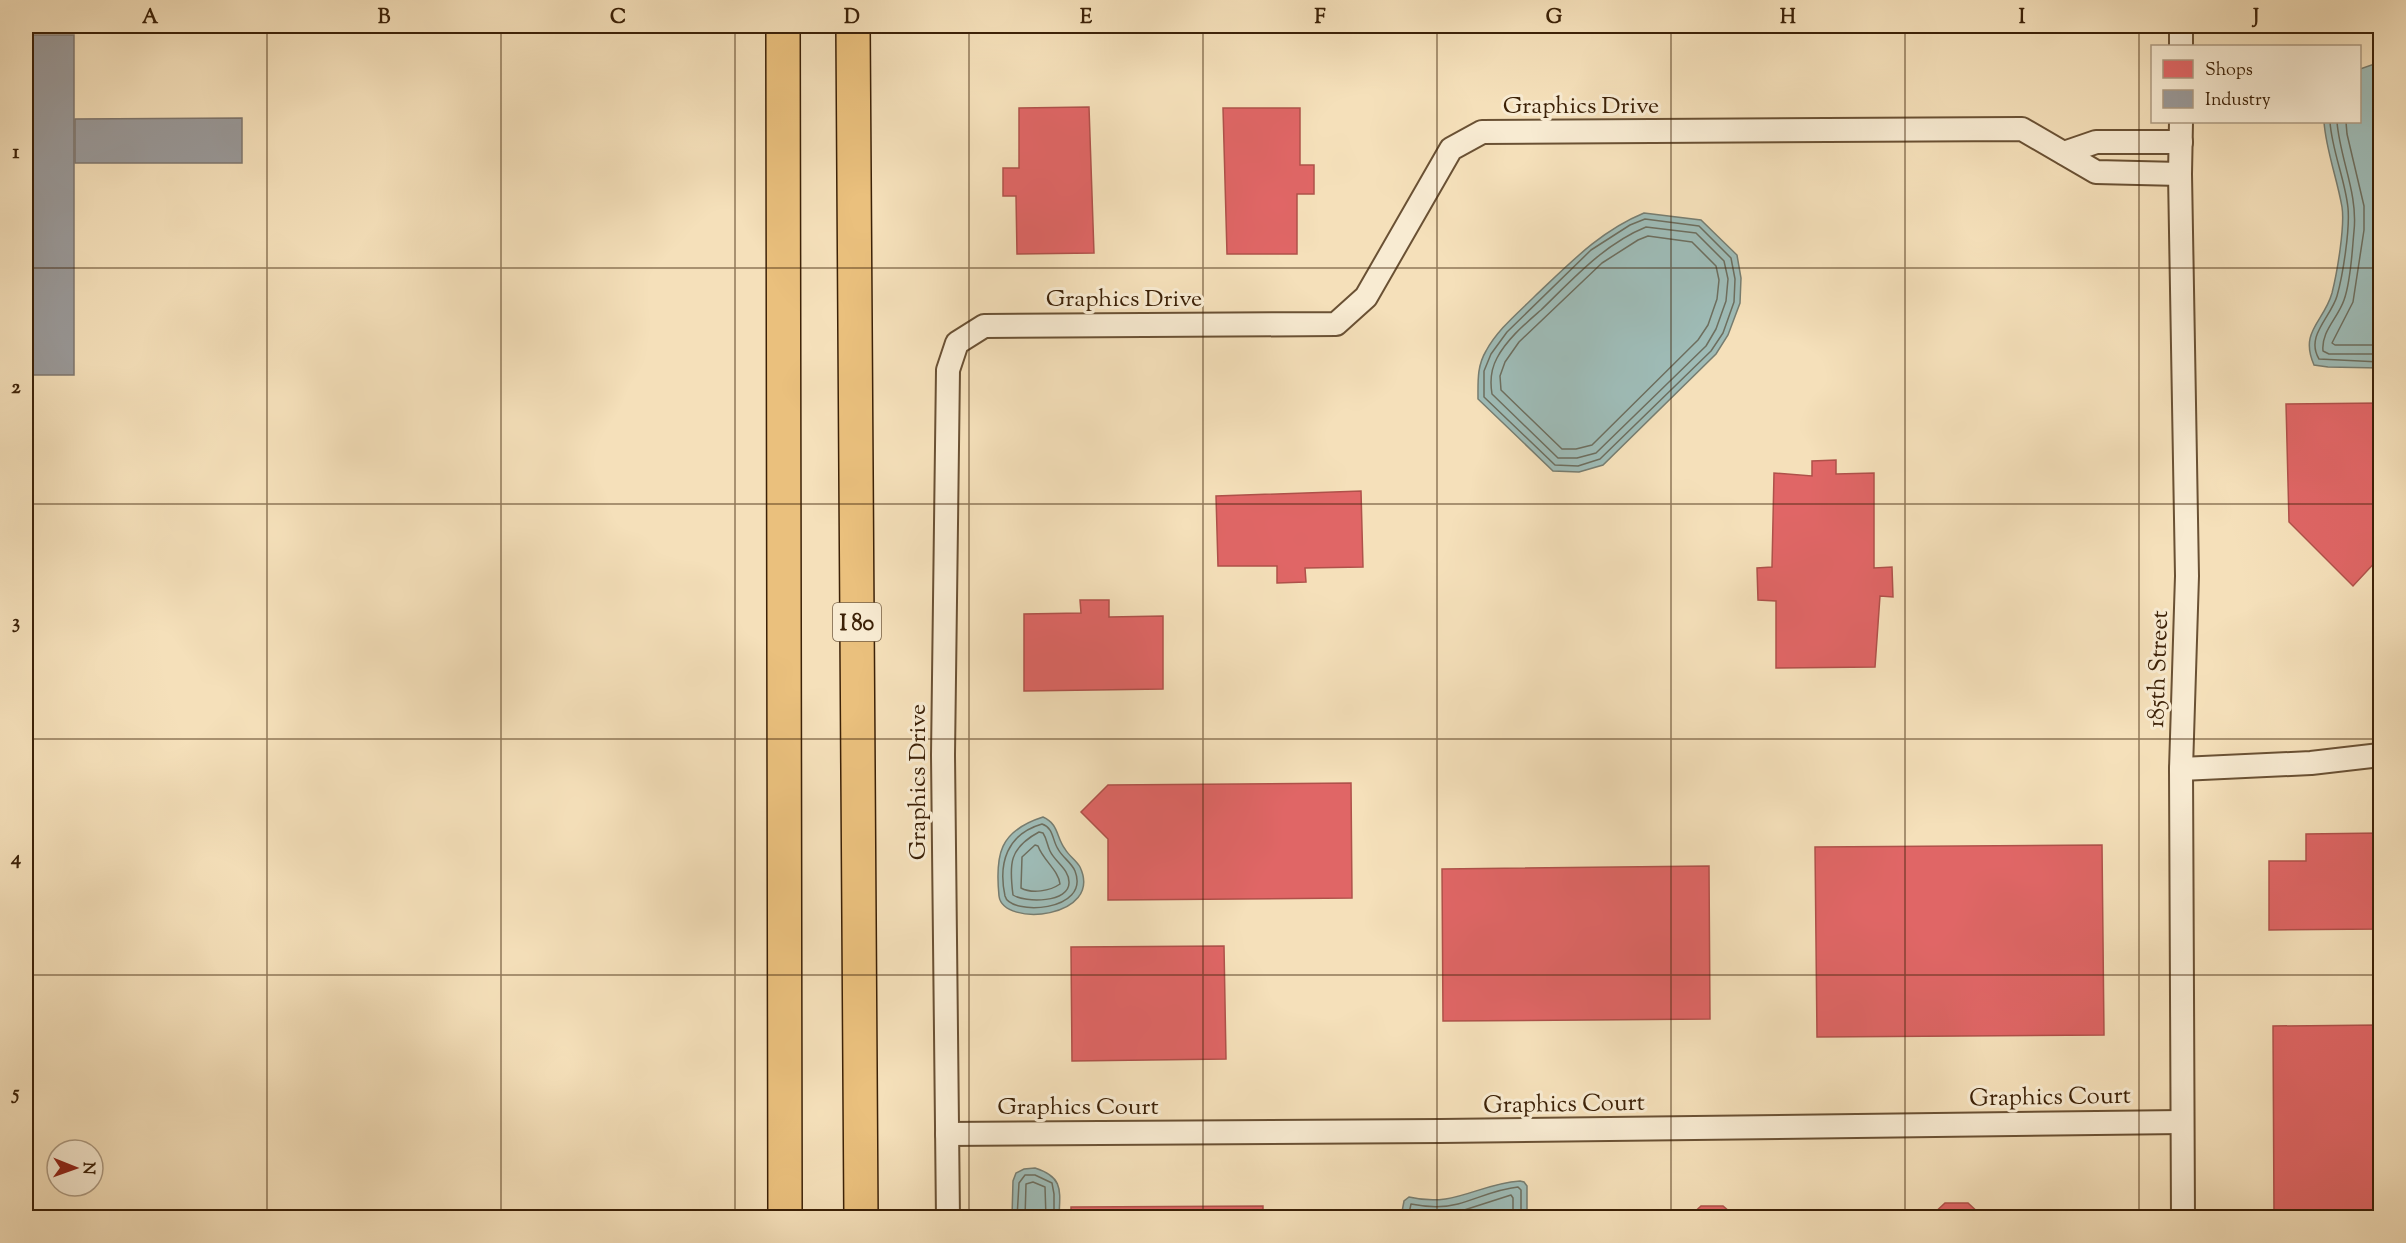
<svg xmlns="http://www.w3.org/2000/svg" width="2406" height="1243" font-family="'Sorts Mill Goudy',serif">
	<style>
		.water { fill: #9ebbb6; stroke: #777d70; stroke-width: 1.5 }
		.shops { fill: #e06666; stroke: #af514a; stroke-width: 1.5 }
		.industry { fill: #999; stroke: #7d756d; stroke-width: 1.5 }
		.lines { fill: none; stroke-linecap: round; stroke-linejoin: round }
		.shore { stroke: #6d6e5e; stroke-width: 1.5 }
		.street-casing { stroke: #6a5134; stroke-width: 26 }
		.highway-casing { stroke: #3c2107; stroke-width: 36 }
		.street { stroke: #f8ebd2; stroke-width: 22 }
		.highway { stroke: #eac07d; stroke-width: 33 }
		.grid { fill: none; stroke: #3c2107; stroke-width: 1.5; stroke-opacity: 0.55 }
		.labels { text-anchor: middle; stroke-width: 6; stroke-linejoin: round; paint-order: stroke }
		.shield { fill: #f8ebd2; stroke: #745e44; stroke-width: 1.5 }
		.shield-label { font-size: 22px; font-weight: bold; fill: #3c2107 }
		.street-label { font-size: 24px; fill: #3c2107; stroke: #f8ebd2 }
		.neatline { fill: none; stroke: #3c2107; stroke-width: 2 }
		.grid-label { font-size: 20px; text-anchor: middle; font-weight: bold; fill: #3c2107 }
	</style>
	<rect width="100%" height="100%" fill="#f5e0ba"/>
	<filter id="stains"><feTurbulence type="fractalNoise" baseFrequency=".00333" numOctaves="4"/><feColorMatrix values="0 0 0 0 .2 0 0 0 0 .09 0 0 0 0 .02 0 0 0 .5 -.17"/></filter>
	<radialGradient id="worn" r=".72"><stop offset=".6" stop-color="#630" stop-opacity="0"/><stop offset="1" stop-color="#630" stop-opacity=".3"/></radialGradient>
	<g class="water">
		<path d="M 2380,62 L 2380,368 L 2328,367 L 2314,365 C 2299,331 2324,322 2332,293 C 2337,273 2345,227 2342,207 C 2337,178 2326,150 2324,122 L 2360,122 L 2360,69 Z"/>
		<path d="M 1644,213 L 1701,220 L 1737,255 L 1741,278 L 1740,303 L 1728,335 L 1716,354 L 1603,465 L 1579,472 L 1553,471 L 1478,399 C 1478,381 1477,366 1486,351 C 1498,329 1518,313 1535,296 C 1569,264 1600,231 1644,213 Z"/>
		<path d="M 1043,817 C 1059,824 1056,837 1065,849 C 1069,856 1076,860 1080,867 C 1104,918 1003,928 999,896 C 995,855 999,831 1043,817 Z"/>
		<path d="M 1035,1168 C 1064,1177 1060,1191 1059,1217 L 1012,1217 L 1013,1181 L 1016,1173 L 1024,1169 Z"/>
		<path d="M 1520,1181 L 1524,1182 L 1527,1186 L 1527,1217 L 1401,1217 L 1404,1201 L 1409,1197 C 1455,1208 1477,1184 1520,1181 Z"/>
	</g>
	<g class="shops">
		<path d="M 1089,107 L 1094,253 L 1017,254 L 1016,196 L 1003,196 L 1003,168 L 1019,168 L 1019,108 Z"/>
		<path d="M 1223,108 L 1300,108 L 1300,165 L 1314,165 L 1314,194 L 1297,194 L 1297,254 L 1227,254 Z"/>
		<path d="M 2380,403 L 2380,557 L 2353,586 L 2289,522 L 2286,404 Z"/>
		<path d="M 1836,460 L 1836,474 L 1874,473 L 1874,568 L 1892,567 L 1893,597 L 1880,596 L 1875,667 L 1776,668 L 1776,601 L 1758,600 L 1757,568 L 1772,567 L 1774,473 L 1812,476 L 1812,461 Z"/>
		<path d="M 1361,491 L 1363,567 L 1305,568 L 1306,582 L 1277,583 L 1277,566 L 1218,566 L 1216,496 Z"/>
		<path d="M 1080,600 L 1109,600 L 1109,617 L 1163,616 L 1163,689 L 1024,691 L 1024,614 L 1081,613 Z"/>
		<path d="M 1351,783 L 1352,898 L 1108,900 L 1108,839 L 1081,812 L 1108,785 Z"/>
		<path d="M 2380,833 L 2380,929 L 2269,930 L 2269,861 L 2306,861 L 2306,834 Z"/>
		<path d="M 2102,845 L 2104,1035 L 1817,1037 L 1815,847 Z"/>
		<path d="M 1709,866 L 1710,1019 L 1443,1021 L 1442,869 Z"/>
		<path d="M 1224,946 L 1226,1059 L 1072,1061 L 1071,947 Z"/>
		<path d="M 2380,1025 L 2380,1214 L 2274,1214 L 2273,1026 Z"/>
		<path d="M 1945,1203 L 1968,1203 L 1981,1215 L 2071,1214 L 2071,1218 L 1880,1218 L 1931,1216 Z"/>
		<path d="M 1263,1206 L 1263,1218 L 1071,1218 L 1071,1207 Z"/>
		<path d="M 1701,1206 L 1723,1206 L 1737,1218 L 1688,1218 Z"/>
	</g>
	<g class="industry">
		<rect x="26" y="35" width="48" height="340"/>
		<path d="M 242,118 L 242,163 L 75,163 L 75,119 Z"/>
	</g>
	<g class="lines">
		<g class="shore">
			<path d="M 2330,122 C 2332,151 2345,179 2348,208 C 2350,229 2343,275 2337,296 C 2331,317 2305,336 2319,359 L 2380,362"/>
			<path d="M 2337,122 C 2340,159 2358,193 2354,231 C 2352,252 2351,281 2344,300 C 2338,318 2321,331 2323,351 L 2329,354 L 2380,354"/>
			<path d="M 2346,122 L 2347,134 L 2364,206 L 2364,230 L 2353,302 L 2332,343 L 2335,345 L 2380,345"/>
			<path d="M 1645,219 L 1699,226 L 1731,258 L 1735,279 L 1734,302 L 1723,333 L 1711,351 L 1600,459 L 1578,466 L 1555,465 L 1484,397 L 1484,371 L 1491,354 L 1507,332 L 1591,250 L 1630,225 Z"/>
			<path d="M 1646,227 L 1696,233 L 1724,261 L 1728,279 L 1726,301 L 1716,329 L 1706,346 L 1596,453 L 1577,458 L 1558,458 L 1492,394 C 1490,382 1491,369 1497,358 C 1507,339 1525,324 1541,310 C 1573,279 1604,244 1646,227 Z"/>
			<path d="M 1648,236 L 1692,242 L 1716,266 L 1719,280 L 1717,299 L 1708,325 L 1698,340 L 1592,445 L 1576,449 L 1562,449 L 1501,390 L 1500,376 L 1505,362 L 1519,342 L 1602,263 L 1638,240 Z"/>
			<path d="M 1042,824 C 1054,828 1052,840 1058,849 C 1062,857 1072,863 1075,871 C 1091,912 1010,916 1005,896 C 998,863 1007,834 1042,824 Z"/>
			<path d="M 1039,832 L 1043,833 C 1047,839 1047,845 1050,851 C 1055,862 1069,869 1069,882 C 1070,903 1025,903 1013,895 C 1009,864 1009,848 1039,832 Z"/>
			<path d="M 1035,845 L 1038,846 C 1043,860 1059,871 1060,884 C 1050,891 1032,894 1021,888 L 1022,857 Z"/>
			<path d="M 1017,1218 L 1019,1183 L 1025,1175 L 1035,1175 L 1052,1183 L 1054,1194 L 1054,1218"/>
			<path d="M 1025,1218 L 1026,1184 L 1033,1182 L 1045,1187 L 1046,1218"/>
			<path d="M 1408,1218 L 1411,1204 C 1426,1207 1443,1208 1458,1204 C 1479,1198 1497,1189 1518,1187 L 1521,1190 L 1521,1218"/>
			<path d="M 1415,1218 L 1418,1213 L 1458,1212 L 1511,1195 L 1513,1198 L 1513,1218"/>
		</g>
		<g class="street-casing">
			<g id="street">
				<path d="M 2181,26 L 2181,46"/>
				<path d="M 2181,122 L 2180,174 L 2187,576 L 2181,769 L 2183,1218"/>
				<path d="M 2064,153 L 2096,142 L 2181,142"/>
				<path d="M 2181,769 L 2311,763 L 2380,755"/>
				<path d="M 947,1134 L 1440,1131 L 2182,1122"/>
				<path d="M 948,1218 L 943,755 L 948,370 L 957,343 L 984,326 L 1336,324 L 1366,297 L 1451,149 L 1482,132 L 2022,129 L 2096,172 L 2180,174"/>
			</g>
		</g>
		<g class="highway-casing">
			<g id="highway">
				<path d="M 783,26 L 785,1218"/>
				<path d="M 853,26 L 861,1218"/>
			</g>
		</g>
		<use href="#street" class="street"/>
		<use href="#highway" class="highway"/>
	</g>
	<path class="grid" d="M 267,26 L 267,1218M 501,26 L 501,1218M 735,26 L 735,1218M 969,26 L 969,1218M 1203,26 L 1203,1218M 1437,26 L 1437,1218M 1671,26 L 1671,1218M 1905,26 L 1905,1218M 2139,26 L 2139,1218M 26,268 L 2380,268M 26,504 L 2380,504M 26,739 L 2380,739M 26,975 L 2380,975"/>
	<g class="labels">
		<rect class="shield" x="833" y="603" width="48" height="38" rx="4.5"/>
		<g class="shield-label">
			<text x="857" y="630">I 80</text>
		</g>
		<g class="street-label">
			<text x="1581" y="113">Graphics Drive</text>
			<text x="1124" y="306">Graphics Drive</text>
			<text transform="translate(2157 669) rotate(-88)" y="8">185th Street</text>
			<text transform="translate(917 782) rotate(-90)" y="8">Graphics Drive</text>
			<text transform="translate(2050 1096) rotate(-1)" y="8">Graphics Court</text>
			<text transform="translate(1564 1103) rotate(-1)" y="8">Graphics Court</text>
			<text x="1078" y="1114">Graphics Court</text>
		</g>
	</g>
	<rect width="2406" height="1243" fill="none" stroke="#f5e0ba" stroke-width="66"/>
	<rect x="2151" y="45" width="210" height="78" fill="#f8ebd2" stroke="#ad9a81" stroke-width="1.5"/>
	<rect x="2163" y="60" width="30" height="18" fill="#e06666" stroke="#ad9a81" stroke-width="1.5"/>
	<text x="2205" y="75" font-size="18" fill="#3c2107">Shops</text>
	<rect x="2163" y="90" width="30" height="18" fill="#999999" stroke="#ad9a81" stroke-width="1.5"/>
	<text x="2205" y="105" font-size="18" fill="#3c2107">Industry</text>
	<g transform="translate(75 1168) rotate(91)"><circle r="28" fill="#f8ebd2" stroke="#ad9a81" stroke-width="1.5"/>
	<path d="M0-4.5L10 22L0 15L-10 22Z" fill="#8f2418"/>
	<text y="-9" font-size="16" font-weight="bold" text-anchor="middle" fill="#3c2107">N</text>
	</g>
	<rect x="33" y="33" width="2340" height="1177" class="neatline"/>
	<g class="grid-label">
		<text x="150" y="23">A</text>
		<text x="384" y="23">B</text>
		<text x="618" y="23">C</text>
		<text x="852" y="23">D</text>
		<text x="1086" y="23">E</text>
		<text x="1320" y="23">F</text>
		<text x="1554" y="23">G</text>
		<text x="1788" y="23">H</text>
		<text x="2022" y="23">I</text>
		<text x="2256" y="23">J</text>
		<text x="16" y="158">1</text>
		<text x="16" y="393">2</text>
		<text x="16" y="628">3</text>
		<text x="16" y="864">4</text>
		<text x="16" y="1099">5</text>
	</g>
	<rect width="100%" height="100%" filter="url(#stains)"/>
	<rect width="100%" height="100%" fill="url(#worn)"/>
</svg>
